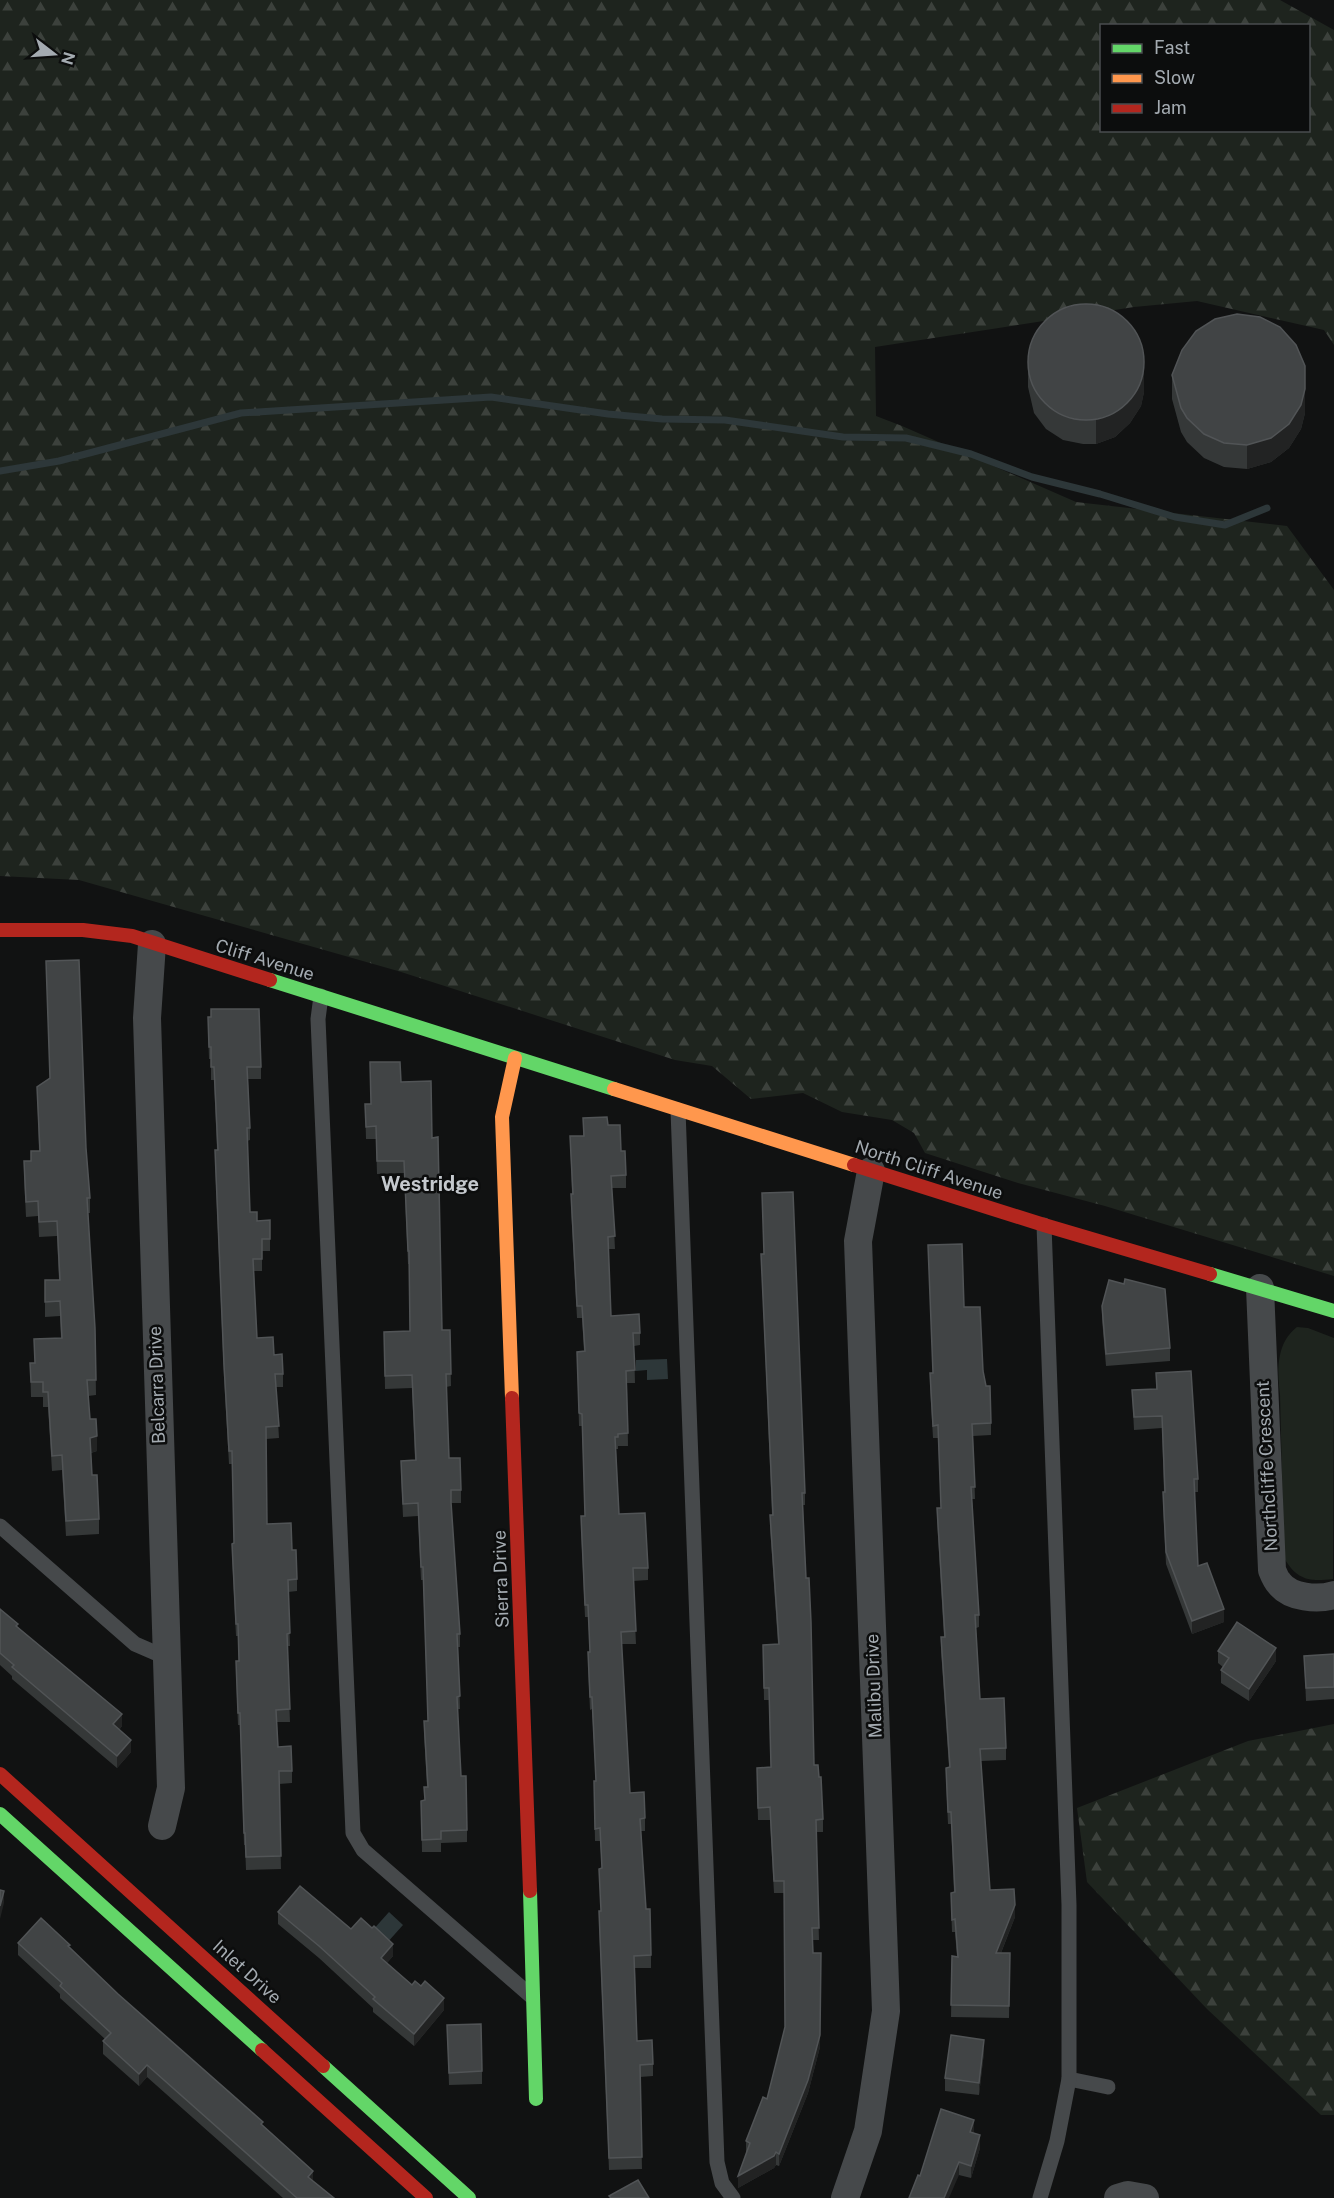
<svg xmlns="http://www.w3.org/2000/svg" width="1334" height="2198" font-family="'Public Sans',sans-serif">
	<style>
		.grass { fill: #1e241e }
		.forest { fill: url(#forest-firs); fill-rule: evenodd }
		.water { fill: #2d3739 }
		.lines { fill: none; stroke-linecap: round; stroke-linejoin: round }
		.stream { stroke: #2d3739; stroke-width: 7 }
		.lane { stroke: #46494b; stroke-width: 15 }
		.street { stroke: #46494b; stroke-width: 28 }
		.fast { stroke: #63d668; stroke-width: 14 }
		.slow { stroke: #ff974d; stroke-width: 14 }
		.jam { stroke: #b3261e; stroke-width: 14 }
		.wall { fill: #353838 }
		.shaded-wall { fill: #222323 }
		.building { fill: #414445; stroke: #515456; stroke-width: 1.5 }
		.labels { text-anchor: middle; stroke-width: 5; stroke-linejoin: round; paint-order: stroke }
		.street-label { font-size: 18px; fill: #a4abb1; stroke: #0c0d0d }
		.neighbourhood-label { font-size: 20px; font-weight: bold; fill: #c5c9ce; stroke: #0c0d0d }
	</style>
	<defs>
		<pattern id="forest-firs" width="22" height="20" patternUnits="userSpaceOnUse" patternTransform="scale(1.5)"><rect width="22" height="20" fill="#1e241e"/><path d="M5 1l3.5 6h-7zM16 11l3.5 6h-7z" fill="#3c413c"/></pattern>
	</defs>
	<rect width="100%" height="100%" fill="#111212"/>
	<path class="grass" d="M 1297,1327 L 1308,1328 L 1334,1338 L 1333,1579 C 1309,1582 1297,1580 1284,1558 L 1280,1395 C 1277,1371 1276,1343 1297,1327 Z"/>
	<g class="forest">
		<path d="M 0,0 L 1280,0 L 1334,30 L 1334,345 L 1324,330 L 1197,301 L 1134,307 L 875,347 L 876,416 L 902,426 L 1076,502 L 1287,526 L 1334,590 L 1334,1276 L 1105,1206 L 1018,1183 L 925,1153 L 914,1133 L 892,1120 L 842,1112 L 803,1093 L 751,1099 L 712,1066 L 675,1060 L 398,971 L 79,880 L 0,876 ZM 1102,26 L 1308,26 L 1308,130 L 1102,130 Z"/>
		<path d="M 1334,1724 L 1334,2115 L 1321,2115 L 1207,2009 L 1087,1882 L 1077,1808 L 1248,1741 Z"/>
	</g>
	<g class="water">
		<path d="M 667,1359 L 668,1379 L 647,1380 L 647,1370 L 636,1371 L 636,1360 Z"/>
		<path d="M 389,1912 L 403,1925 L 386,1944 L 372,1931 Z"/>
	</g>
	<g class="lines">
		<path class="stream" d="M 0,471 L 59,461 L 241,413 L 491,397 L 608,414 L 662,419 L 725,420 L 843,437 L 906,438 L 971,454 L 1032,477 L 1100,494 L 1175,517 L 1225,525 L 1267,508"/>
		<g class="lane">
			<path d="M 321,996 L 318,1019 L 353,1833 L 363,1850 L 531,1996"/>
			<path d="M 678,1110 L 717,2162 L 722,2183 L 733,2198"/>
			<path d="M 0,1526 L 135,1644 L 165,1657"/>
			<path d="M 1069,2079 L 1108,2087"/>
			<path d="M 1040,2198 L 1057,2141 L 1069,2079 L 1069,1905 L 1044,1225"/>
		</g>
		<g class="street">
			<path d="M 152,944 L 147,1018 L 171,1788 L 162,1826"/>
			<path d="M 1260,1288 L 1272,1570 C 1274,1575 1276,1580 1279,1583 C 1290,1598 1318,1600 1334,1595"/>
			<path d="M 845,2198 L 868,2131 L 886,2011 L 858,1241 L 871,1171"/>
			<path d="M 1118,2198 L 1128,2195 L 1145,2198"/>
		</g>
		<g class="fast">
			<path d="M 270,980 L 614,1089"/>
			<path d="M 1210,1274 L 1334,1311"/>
			<path d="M 0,1814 L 262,2050"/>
			<path d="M 530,1891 L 536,2099"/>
			<path d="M 323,2066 L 469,2198"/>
		</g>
		<g class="slow">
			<path d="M 614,1089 L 854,1165"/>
			<path d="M 512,1398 L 502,1117 L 515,1058"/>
		</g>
		<g class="jam">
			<path d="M 0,930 L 83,930 L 132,936 L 270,980"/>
			<path d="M 854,1165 L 1044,1225 L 1210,1274"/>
			<path d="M 512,1398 L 530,1891"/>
			<path d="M 0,1774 L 323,2066"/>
			<path d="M 262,2050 L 426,2198"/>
		</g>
	</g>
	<g class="wall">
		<path d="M 1028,363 L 1144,392 L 1141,406 L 1130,423 L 1115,437 L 1096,444 L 1083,444 L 1063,440 L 1046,429 L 1034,413 L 1028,387 Z"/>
		<path d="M 1172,375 L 1305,413 L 1301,429 L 1289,448 L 1271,462 L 1247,469 L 1224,467 L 1204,458 L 1187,442 L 1181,432 L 1172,399 Z"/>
		<path d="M 46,961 L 86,1148 L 90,1198 L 90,1213 L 88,1213 L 95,1328 L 96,1395 L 88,1396 L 90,1419 L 97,1451 L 91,1453 L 92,1475 L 99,1519 L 99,1534 L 66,1536 L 62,1470 L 52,1471 L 48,1407 L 43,1407 L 43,1397 L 31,1397 L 30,1363 L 34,1363 L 61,1338 L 60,1316 L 45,1317 L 45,1280 L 59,1280 L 57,1236 L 39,1237 L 38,1216 L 26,1217 L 24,1176 L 24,1161 L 31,1161 L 39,1151 L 37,1087 L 50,1079 Z"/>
		<path d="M 208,1029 L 261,1067 L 261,1079 L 248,1079 L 250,1128 L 250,1140 L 247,1141 L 250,1212 L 257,1221 L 270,1220 L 270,1251 L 262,1251 L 262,1271 L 254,1271 L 257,1338 L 274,1355 L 283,1374 L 283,1387 L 276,1387 L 279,1438 L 266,1439 L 267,1524 L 292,1550 L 297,1579 L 297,1591 L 288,1592 L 290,1646 L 287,1646 L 290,1722 L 277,1722 L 278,1747 L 292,1771 L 292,1783 L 279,1784 L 281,1869 L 246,1870 L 245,1845 L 244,1845 L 240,1725 L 238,1725 L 236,1673 L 236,1661 L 239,1661 L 238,1636 L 236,1636 L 232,1556 L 232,1544 L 234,1543 L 232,1464 L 229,1464 L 224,1377 L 215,1162 L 215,1150 L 217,1150 L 214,1080 L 211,1080 L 211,1059 L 209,1059 Z"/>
		<path d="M 401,1082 L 432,1138 L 442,1330 L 450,1330 L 451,1386 L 446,1387 L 449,1458 L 461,1490 L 461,1503 L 451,1503 L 460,1634 L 460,1647 L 458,1647 L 460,1709 L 457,1709 L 461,1776 L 467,1830 L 467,1842 L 441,1843 L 441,1852 L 422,1852 L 421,1801 L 425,1800 L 427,1787 L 424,1733 L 424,1721 L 428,1721 L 423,1580 L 421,1580 L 418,1516 L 403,1517 L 401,1473 L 401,1461 L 415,1460 L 412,1388 L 385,1389 L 384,1332 L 410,1331 L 409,1264 L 408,1264 L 404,1173 L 377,1174 L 376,1139 L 366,1139 L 365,1104 L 371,1104 Z"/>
		<path d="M 583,1118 L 608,1125 L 621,1151 L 626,1175 L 626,1188 L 612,1188 L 615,1249 L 608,1249 L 611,1316 L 640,1333 L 640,1345 L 634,1346 L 635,1383 L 627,1383 L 628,1446 L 618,1446 L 618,1449 L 616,1449 L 619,1514 L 648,1568 L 648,1580 L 633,1581 L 636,1644 L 621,1644 L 630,1793 L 645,1818 L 645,1831 L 641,1831 L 646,1909 L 651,1955 L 651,1968 L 635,1968 L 637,2041 L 653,2064 L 653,2076 L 640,2077 L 642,2169 L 609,2170 L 599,1923 L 599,1911 L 601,1911 L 602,1868 L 600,1841 L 595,1841 L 594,1793 L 596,1781 L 592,1709 L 590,1710 L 588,1665 L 588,1652 L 590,1652 L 588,1617 L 585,1617 L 581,1528 L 581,1516 L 585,1516 L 582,1426 L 579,1426 L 577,1352 L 584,1351 L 582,1318 L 577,1318 L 571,1207 L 571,1194 L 572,1194 L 570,1136 L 583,1136 Z"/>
		<path d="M 928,1245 L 964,1307 L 983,1371 L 991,1423 L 991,1435 L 973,1436 L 975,1499 L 972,1499 L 979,1615 L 979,1627 L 976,1628 L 980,1699 L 1006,1748 L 1006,1760 L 981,1761 L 990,1890 L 1015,1917 L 1001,1953 L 1010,1953 L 1009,2018 L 951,2017 L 952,1956 L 957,1957 L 955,1932 L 952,1932 L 951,1905 L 951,1893 L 954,1892 L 951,1824 L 948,1824 L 946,1780 L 946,1768 L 949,1767 L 941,1650 L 941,1637 L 944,1637 L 937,1520 L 937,1508 L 941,1508 L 938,1438 L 933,1438 L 930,1386 L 930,1373 L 933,1373 Z"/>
		<path d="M 761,1254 L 805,1493 L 805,1505 L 803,1505 L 814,1765 L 819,1777 L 823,1819 L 823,1832 L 816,1832 L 819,1940 L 812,1940 L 820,2047 L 808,2093 L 779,2166 L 776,2165 L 774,2168 L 738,2188 L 746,2154 L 746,2141 L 767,2099 L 785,2028 L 784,1893 L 774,1893 L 770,1820 L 758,1820 L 757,1780 L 771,1767 L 769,1700 L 764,1700 L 763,1645 L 778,1644 L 770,1527 L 770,1515 L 772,1515 Z"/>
		<path d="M 1102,1306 L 1170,1348 L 1170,1361 L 1106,1366 L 1102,1319 Z"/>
		<path d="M 1156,1373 L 1198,1479 L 1198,1492 L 1194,1492 L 1198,1566 L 1224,1622 L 1192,1634 L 1166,1564 L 1163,1505 L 1163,1492 L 1164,1492 L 1162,1428 L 1134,1430 L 1132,1390 L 1156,1389 Z"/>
		<path d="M 0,1609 L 18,1627 L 122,1726 L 119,1730 L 131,1752 L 117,1768 L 12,1679 L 12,1676 L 0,1665 Z"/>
		<path d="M 1218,1651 L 1276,1661 L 1249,1701 L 1221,1683 L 1221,1670 L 1223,1667 L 1218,1663 Z"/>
		<path d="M 1334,1654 L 1334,1699 L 1306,1701 L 1304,1656 Z"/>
		<path d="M 278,1912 L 351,1929 L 393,1956 L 387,1963 L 412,1985 L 421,1986 L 444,2010 L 414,2046 L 373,2012 L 373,2008 L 319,1958 L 278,1924 Z"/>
		<path d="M 18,1943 L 70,1948 L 118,1994 L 263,2126 L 313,2181 L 334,2198 L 283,2198 L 147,2077 L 139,2086 L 103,2054 L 103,2041 L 105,2039 L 60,1998 L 60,1994 L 18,1955 Z"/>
		<path d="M 447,2025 L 482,2071 L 482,2084 L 449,2085 Z"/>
		<path d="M 984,2052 L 979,2095 L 945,2091 L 945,2078 Z"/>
		<path d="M 974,2132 L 974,2133 L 980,2148 L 971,2178 L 959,2175 L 920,2176 Z"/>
	</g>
	<g class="shaded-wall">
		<path d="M 1144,368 L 1144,392 L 1141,406 L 1130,423 L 1115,437 L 1096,444 L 1096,419 Z"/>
		<path d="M 1305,389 L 1305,413 L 1301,429 L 1289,448 L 1271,462 L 1247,469 L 1247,445 Z"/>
		<path d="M 97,1436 L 97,1451 L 90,1453 L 90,1438 Z"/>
		<path d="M 1224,1609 L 1224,1622 L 1192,1634 L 1192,1621 Z"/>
		<path d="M 1276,1648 L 1276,1661 L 1249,1701 L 1249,1689 Z"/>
		<path d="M 122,1714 L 122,1726 L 113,1737 L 113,1724 Z"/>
		<path d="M 131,1740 L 131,1752 L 117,1768 L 117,1756 Z"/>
		<path d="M 4,1891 L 4,1903 L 0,1919 L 0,1906 Z"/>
		<path d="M 1015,1905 L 1015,1917 L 996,1965 L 996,1953 Z"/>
		<path d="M 393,1944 L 393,1956 L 381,1970 L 381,1958 Z"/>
		<path d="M 821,1953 L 820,2047 L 808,2093 L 779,2166 L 779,2154 Z"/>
		<path d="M 444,1998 L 444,2010 L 414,2046 L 414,2034 Z"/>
		<path d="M 984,2040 L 984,2052 L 979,2095 L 979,2083 Z"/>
		<path d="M 147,2065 L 147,2077 L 139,2086 L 139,2074 Z"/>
		<path d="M 974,2120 L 974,2132 L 970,2145 L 970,2132 Z"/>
		<path d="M 980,2135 L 980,2148 L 971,2178 L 971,2166 Z"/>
		<path d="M 776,2152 L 776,2165 L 774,2168 L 738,2188 L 738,2176 Z"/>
		<path d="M 959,2162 L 959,2175 L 949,2198 L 944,2198 Z"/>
		<path d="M 313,2171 L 313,2183 L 308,2177 Z"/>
	</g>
	<g class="building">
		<circle cx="1086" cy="362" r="58"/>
		<path d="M 1237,314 L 1260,317 L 1280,327 L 1296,345 L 1305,366 L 1305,389 L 1301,405 L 1289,424 L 1271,438 L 1247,445 L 1224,443 L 1204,434 L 1187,418 L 1181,408 L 1172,375 L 1182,350 L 1196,331 L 1215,319 Z"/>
		<path d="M 79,960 L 86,1148 L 90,1198 L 87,1198 L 95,1328 L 96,1380 L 87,1380 L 90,1419 L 96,1419 L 97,1436 L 90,1438 L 92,1475 L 97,1475 L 99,1519 L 66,1521 L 62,1455 L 52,1456 L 48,1392 L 43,1392 L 43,1382 L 31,1382 L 30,1363 L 35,1363 L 34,1339 L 62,1338 L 60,1301 L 45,1302 L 45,1280 L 60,1280 L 57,1221 L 39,1222 L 38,1201 L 26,1202 L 24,1161 L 31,1161 L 31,1151 L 40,1151 L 37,1087 L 50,1078 L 46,961 Z"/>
		<path d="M 211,1009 L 259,1009 L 261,1067 L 247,1067 L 250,1128 L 247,1128 L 250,1212 L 257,1212 L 257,1221 L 270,1220 L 270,1239 L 262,1239 L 262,1259 L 253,1259 L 257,1338 L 273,1337 L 274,1355 L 282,1354 L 283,1374 L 275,1374 L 279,1426 L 266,1427 L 267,1524 L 291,1523 L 292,1550 L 296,1550 L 297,1579 L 288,1580 L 290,1633 L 287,1634 L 290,1709 L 276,1710 L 278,1747 L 291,1746 L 292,1771 L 279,1771 L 281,1856 L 246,1857 L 245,1833 L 244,1833 L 240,1713 L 238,1713 L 236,1661 L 239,1661 L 238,1624 L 236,1624 L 232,1544 L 234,1543 L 232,1451 L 229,1451 L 224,1365 L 215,1150 L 218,1150 L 214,1067 L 211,1067 L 211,1047 L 209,1047 L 208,1017 L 211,1017 Z"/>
		<path d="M 370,1062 L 400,1062 L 401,1082 L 431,1081 L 432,1138 L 438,1137 L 442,1330 L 450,1330 L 451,1374 L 446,1374 L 449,1458 L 460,1458 L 461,1490 L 451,1490 L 451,1502 L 460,1634 L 457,1634 L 460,1696 L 457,1697 L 461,1776 L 466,1776 L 467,1830 L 441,1831 L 441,1839 L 422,1840 L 421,1801 L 425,1800 L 424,1787 L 428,1787 L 424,1721 L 428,1721 L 423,1567 L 421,1567 L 418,1503 L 403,1504 L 401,1461 L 416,1460 L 412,1375 L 385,1376 L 384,1332 L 410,1331 L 409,1251 L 408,1251 L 404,1161 L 377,1161 L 376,1126 L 366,1127 L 365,1104 L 371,1104 Z"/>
		<path d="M 607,1117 L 608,1125 L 620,1125 L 621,1151 L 625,1151 L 626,1175 L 611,1176 L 615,1236 L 608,1237 L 611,1316 L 639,1314 L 640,1333 L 633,1333 L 635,1370 L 626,1371 L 628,1433 L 618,1434 L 618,1437 L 615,1437 L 619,1514 L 645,1513 L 648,1568 L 633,1568 L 636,1631 L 621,1632 L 630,1793 L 644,1792 L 645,1818 L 640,1819 L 646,1909 L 650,1909 L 651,1955 L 634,1956 L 637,2041 L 652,2040 L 653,2064 L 640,2065 L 642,2157 L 609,2158 L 599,1911 L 601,1911 L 599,1869 L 602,1868 L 600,1828 L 595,1829 L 594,1781 L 596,1781 L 592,1697 L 590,1697 L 588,1652 L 590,1652 L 588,1605 L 585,1605 L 581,1516 L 585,1516 L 582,1414 L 579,1413 L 577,1352 L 585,1351 L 582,1306 L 577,1306 L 571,1194 L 573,1194 L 570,1136 L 584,1136 L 583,1118 Z"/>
		<path d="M 793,1192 L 805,1493 L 802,1493 L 806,1578 L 809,1578 L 811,1622 L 814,1765 L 818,1765 L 819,1777 L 821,1777 L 823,1819 L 816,1820 L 819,1928 L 812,1928 L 813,1953 L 821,1953 L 820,2035 L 808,2080 L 779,2154 L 776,2152 L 774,2156 L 738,2176 L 750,2143 L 746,2141 L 763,2097 L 767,2099 L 785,2027 L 784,1881 L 774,1881 L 770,1807 L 758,1808 L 757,1768 L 771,1767 L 769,1688 L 764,1688 L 763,1645 L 779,1644 L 770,1515 L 773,1515 L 761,1254 L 764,1254 L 762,1193 Z"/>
		<path d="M 962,1244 L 964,1307 L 980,1307 L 983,1371 L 986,1386 L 990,1386 L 991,1423 L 972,1424 L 975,1487 L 971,1487 L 979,1615 L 975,1615 L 980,1699 L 1004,1698 L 1006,1748 L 980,1749 L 990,1890 L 1014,1889 L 1015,1905 L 996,1953 L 1010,1953 L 1009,2006 L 951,2005 L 952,1956 L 958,1957 L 955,1919 L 952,1920 L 951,1893 L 955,1892 L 951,1812 L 948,1812 L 946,1768 L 950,1767 L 941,1637 L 945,1637 L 937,1508 L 941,1508 L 938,1425 L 933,1426 L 930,1373 L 933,1373 L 928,1245 Z"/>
		<path d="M 1125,1279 L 1165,1289 L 1170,1348 L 1106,1354 L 1102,1306 L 1109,1280 L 1124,1284 Z"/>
		<path d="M 1191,1371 L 1198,1479 L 1194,1479 L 1198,1566 L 1207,1563 L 1224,1609 L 1192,1621 L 1166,1552 L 1163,1492 L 1165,1492 L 1162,1416 L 1134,1417 L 1132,1390 L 1157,1389 L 1156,1373 Z"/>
		<path d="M 0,1609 L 18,1624 L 16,1626 L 122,1714 L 113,1724 L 131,1740 L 117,1756 L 12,1667 L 14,1665 L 0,1653 Z"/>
		<path d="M 1237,1622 L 1276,1648 L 1249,1689 L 1221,1670 L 1229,1658 L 1218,1651 Z"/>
		<path d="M 1334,1654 L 1334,1687 L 1306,1688 L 1304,1656 Z"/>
		<path d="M 300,1886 L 351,1929 L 361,1918 L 372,1928 L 374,1926 L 393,1944 L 381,1958 L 412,1985 L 415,1981 L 421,1986 L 425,1981 L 444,1998 L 414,2034 L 373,1999 L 375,1997 L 319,1946 L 278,1912 Z"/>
		<path d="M 0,1890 L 4,1891 L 0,1906 Z"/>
		<path d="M 41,1918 L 70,1945 L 68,1946 L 118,1994 L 263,2122 L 261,2124 L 313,2171 L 308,2177 L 334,2198 L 297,2198 L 147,2065 L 139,2074 L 103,2041 L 111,2033 L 60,1986 L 62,1983 L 18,1943 Z"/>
		<path d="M 481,2024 L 482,2071 L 449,2073 L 447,2025 Z"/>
		<path d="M 951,2035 L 984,2040 L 979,2083 L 945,2078 Z"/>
		<path d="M 941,2109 L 974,2120 L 970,2132 L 980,2135 L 971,2166 L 959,2162 L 944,2198 L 909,2198 L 918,2175 L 920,2176 Z"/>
		<path d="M 638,2180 L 649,2198 L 611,2198 L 609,2196 Z"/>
	</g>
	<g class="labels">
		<g class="street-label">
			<text transform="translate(265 960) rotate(17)" y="6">Cliff Avenue</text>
			<text transform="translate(929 1170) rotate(18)" y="6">North Cliff Avenue</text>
			<text transform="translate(157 1385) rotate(-92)" y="6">Belcarra Drive</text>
			<text transform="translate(1267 1466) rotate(-93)" y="6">Northcliffe Crescent</text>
			<text transform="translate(501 1579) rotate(-92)" y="6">Sierra Drive</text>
			<text transform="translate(874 1686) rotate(-92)" y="6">Malibu Drive</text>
			<text transform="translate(247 1972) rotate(42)" y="6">Inlet Drive</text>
		</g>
		<g class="neighbourhood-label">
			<text x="430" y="1191">Westridge</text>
		</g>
	</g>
	<rect x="1100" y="24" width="210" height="108" fill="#0c0d0d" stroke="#494c4f" stroke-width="1.5"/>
	<rect x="1112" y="44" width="30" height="9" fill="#63d668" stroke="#494c4f" stroke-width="1.5"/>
	<text x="1154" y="54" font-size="18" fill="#a4abb1">Fast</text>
	<rect x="1112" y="74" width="30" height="9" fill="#ff974d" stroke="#494c4f" stroke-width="1.5"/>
	<text x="1154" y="84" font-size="18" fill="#a4abb1">Slow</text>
	<rect x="1112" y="104" width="30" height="9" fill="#b3261e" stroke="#494c4f" stroke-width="1.5"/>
	<text x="1154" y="114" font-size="18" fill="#a4abb1">Jam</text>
	<g transform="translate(54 54) rotate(107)" stroke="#0c0d0d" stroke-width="4.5" paint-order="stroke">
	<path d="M0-4.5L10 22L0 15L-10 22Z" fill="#a4abb1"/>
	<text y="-9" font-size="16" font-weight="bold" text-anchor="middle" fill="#a4abb1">N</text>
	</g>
</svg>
